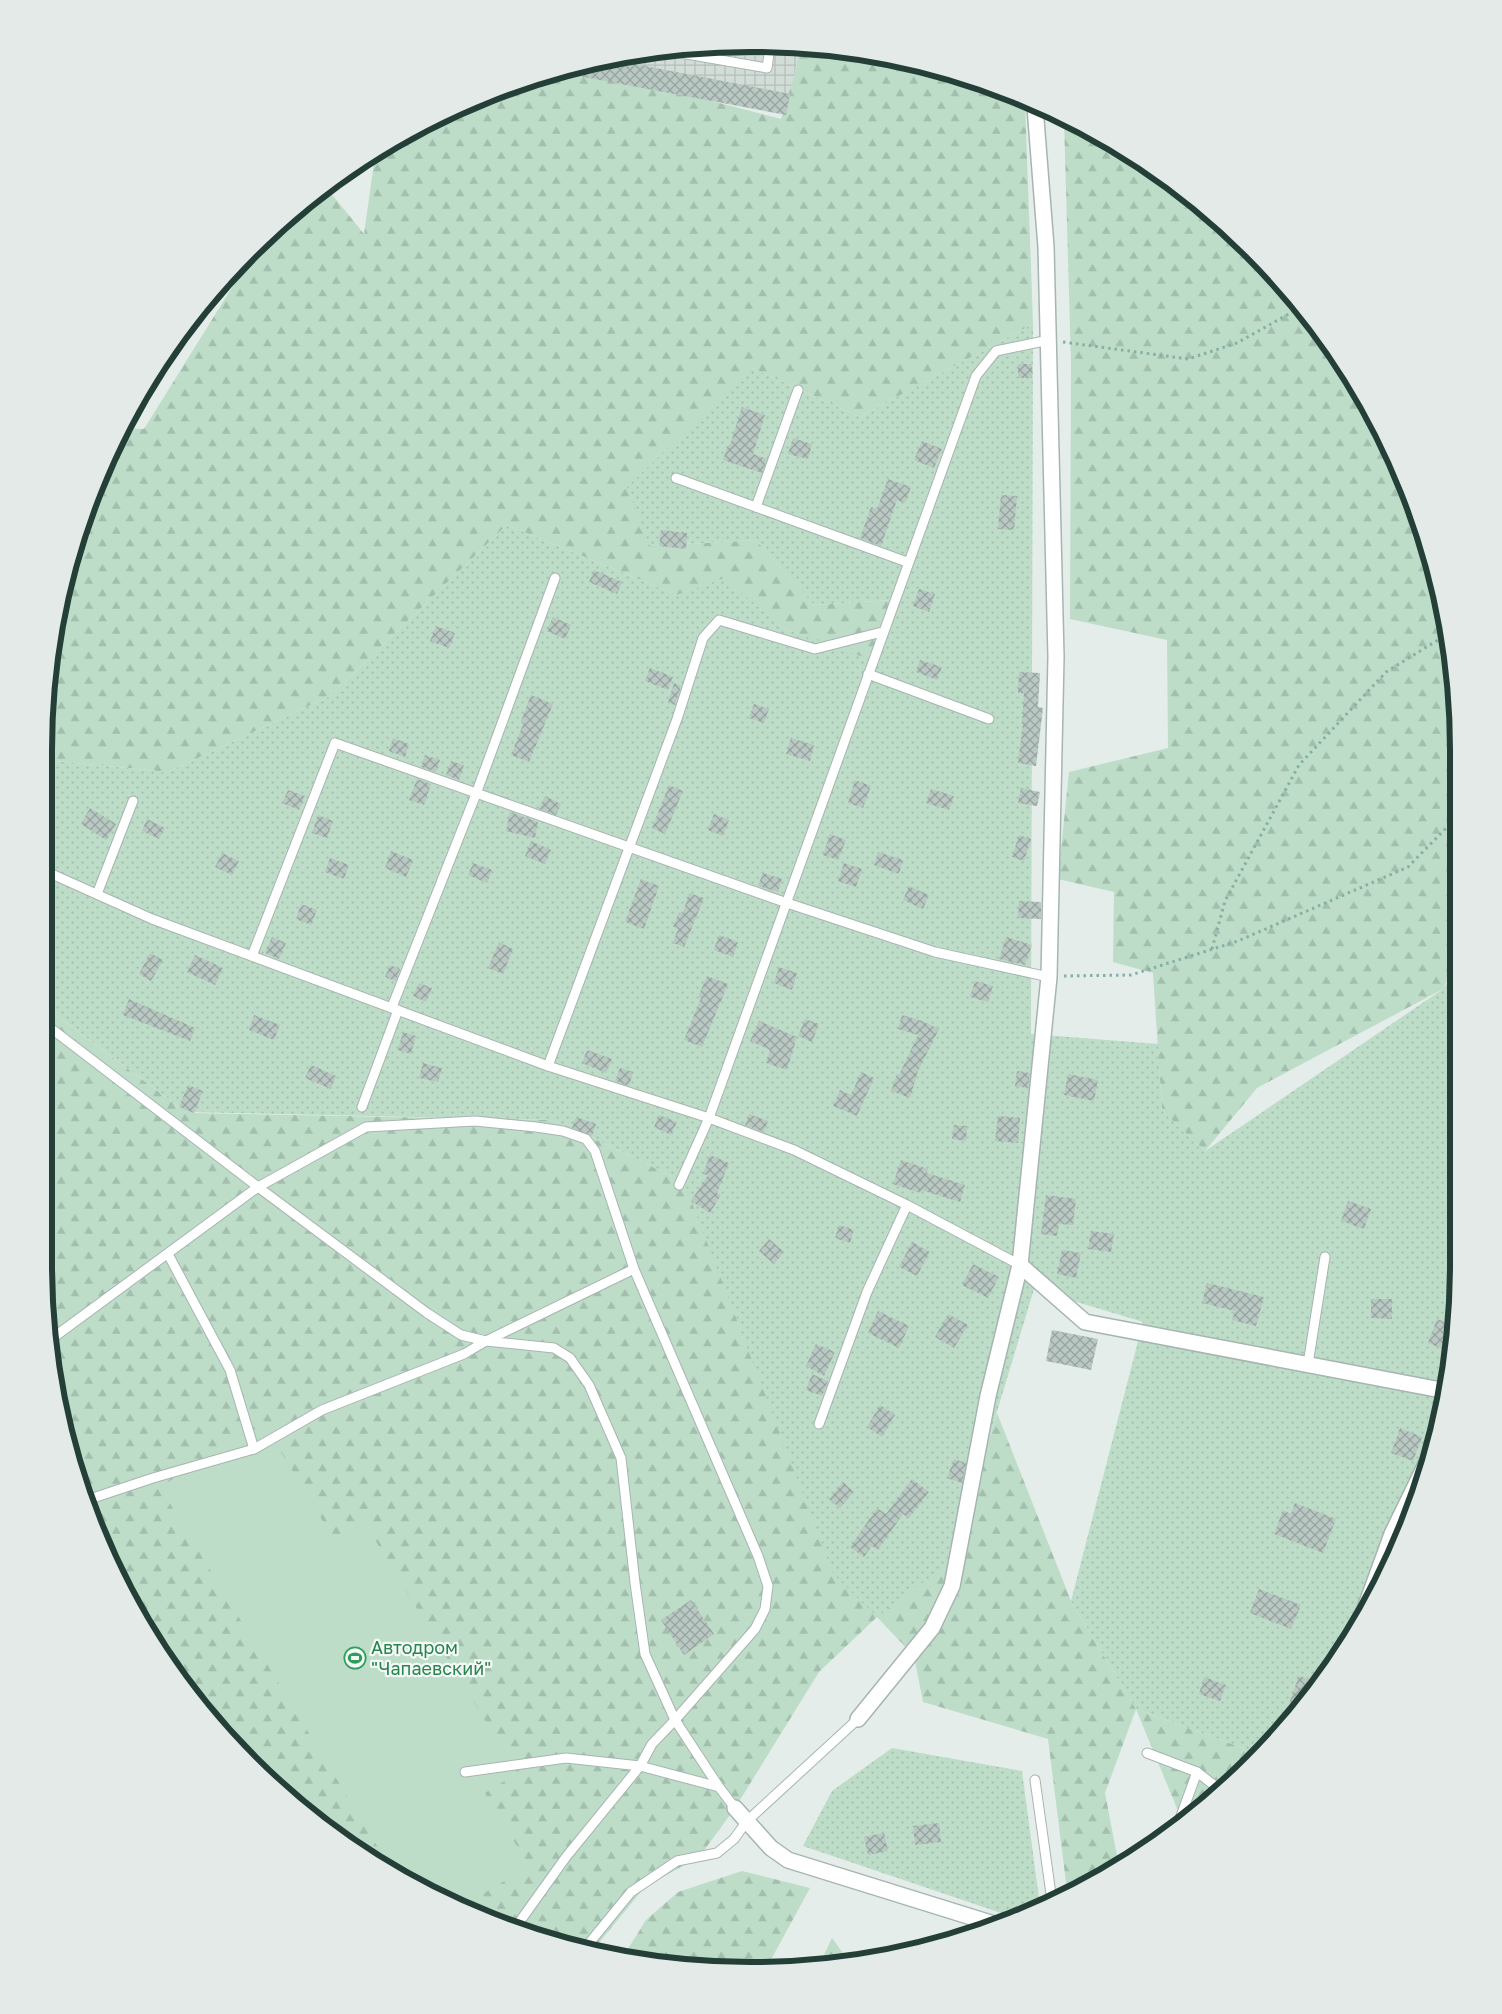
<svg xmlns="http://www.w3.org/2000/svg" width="1502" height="2014" font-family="'Golos Text',sans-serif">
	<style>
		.industrial { fill: url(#industrial-grid) }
		.forest { fill: url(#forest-firs) }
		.park { fill: url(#park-dots) }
		.pitch { fill: #bdddc8 }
		.building { fill: url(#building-cross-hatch) }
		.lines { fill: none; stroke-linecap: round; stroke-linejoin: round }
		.service-casing { stroke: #a7b5b0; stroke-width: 11 }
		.minor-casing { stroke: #a7b5b0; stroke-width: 18 }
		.path { stroke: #85b0a4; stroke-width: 3; stroke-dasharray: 2.5 4; stroke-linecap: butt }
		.service { stroke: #fff; stroke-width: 9 }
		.minor { stroke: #fff; stroke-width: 15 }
		.labels { text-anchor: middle; stroke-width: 4.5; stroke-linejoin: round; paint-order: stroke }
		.leisure-label { font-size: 18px; fill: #27864d; stroke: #f4f9f7; text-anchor: start }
		.rim { fill: none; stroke: #243e38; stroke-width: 6 }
	</style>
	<defs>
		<pattern id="industrial-grid" width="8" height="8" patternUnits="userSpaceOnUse" patternTransform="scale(1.25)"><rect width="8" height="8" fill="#d2ddd8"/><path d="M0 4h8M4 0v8" fill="none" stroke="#b4bfba"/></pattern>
		<pattern id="forest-firs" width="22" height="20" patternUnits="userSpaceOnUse" patternTransform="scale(1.25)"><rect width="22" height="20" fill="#bdddc8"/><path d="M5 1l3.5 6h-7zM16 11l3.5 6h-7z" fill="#a2bfad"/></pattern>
		<pattern id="park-dots" width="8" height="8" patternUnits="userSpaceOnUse" patternTransform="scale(1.25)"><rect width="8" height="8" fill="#bdddc8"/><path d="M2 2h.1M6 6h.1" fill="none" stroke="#a2bfad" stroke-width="1.8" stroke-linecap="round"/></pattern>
		<pattern id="building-cross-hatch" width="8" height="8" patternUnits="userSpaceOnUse" patternTransform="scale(1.25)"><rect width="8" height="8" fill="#b9c8c2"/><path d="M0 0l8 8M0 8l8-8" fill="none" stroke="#96a49f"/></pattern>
	</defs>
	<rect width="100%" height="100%" fill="#e4ede9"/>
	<path class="industrial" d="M 705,45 L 799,48 L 790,104 L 590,64 Z"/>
	<g class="forest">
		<path d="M 799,48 L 844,50 L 979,81 L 1025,102 L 1033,324 L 860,417 L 752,368 L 651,546 L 756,540 L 814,605 L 892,600 L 869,660 L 785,629 L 724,579 L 677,595 L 507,525 L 330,696 L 168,772 L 45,760 L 45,705 L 68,568 L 117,438 L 123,428 L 144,429 L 259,244 L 326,187 L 364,234 L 375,156 L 438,117 L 568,68 L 576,66 L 781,119 L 796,69 Z"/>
		<path d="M 1064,120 L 1105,139 L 1218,219 L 1312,321 L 1404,480 L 1452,658 L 1454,968 L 1443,989 L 1257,1088 L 1205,1151 L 1162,1111 L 1153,973 L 1113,962 L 1114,892 L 1058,879 L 1069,772 L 1168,748 L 1167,640 L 1070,619 L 1071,363 Z"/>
		<path d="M 44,1006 L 179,1107 L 194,1113 L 551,1120 L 591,1137 L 684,1182 L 952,1561 L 997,1413 L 1071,1601 L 1136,1709 L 1257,1753 L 1183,1823 L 1136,1709 L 1105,1793 L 1118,1861 L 1067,1890 L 1048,1739 L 923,1702 L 914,1656 L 877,1617 L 819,1672 L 735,1808 L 700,1856 L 644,1888 L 593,1950 L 438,1897 L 284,1795 L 190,1694 L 139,1617 L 68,1446 L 44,1263 Z"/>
		<path d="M 742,1871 L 810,1888 L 767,1967 L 623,1957 L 646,1920 L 678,1892 Z"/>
		<path d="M 832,1938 L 848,1960 L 819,1965 Z"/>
	</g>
	<g class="park">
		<path d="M 1033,324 L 1031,1034 L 1158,1044 L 1162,1111 L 1205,1151 L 1443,989 L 1454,973 L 1457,1310 L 1421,1490 L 1364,1616 L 1283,1730 L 1257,1753 L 1136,1709 L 1071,1601 L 1143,1322 L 1034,1289 L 952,1561 L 877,1617 L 834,1575 L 684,1182 L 591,1137 L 551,1120 L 186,1112 L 44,1006 L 45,760 L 168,772 L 330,696 L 507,525 L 677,595 L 724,578 L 785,629 L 869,659 L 891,600 L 814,605 L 756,540 L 650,546 L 627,487 L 752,368 L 860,417 Z"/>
		<path d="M 892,1748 L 1022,1771 L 1040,1906 L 1016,1918 L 803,1846 L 832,1791 Z"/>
	</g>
	<path class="pitch" d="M 264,1424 L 336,1543 L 366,1525 L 517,1773 L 485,1793 L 529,1866 L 463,1906 L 438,1897 L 388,1864 L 160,1487 Z"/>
	<g class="building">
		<path d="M 614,60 L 790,94 L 786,115 L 557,72 L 568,68 Z"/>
		<rect x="1018" y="364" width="14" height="14"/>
		<path d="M 742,407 L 765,415 L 753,454 L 767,459 L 762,473 L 723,460 L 728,445 L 730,445 Z"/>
		<path d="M 793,438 L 812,444 L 808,459 L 788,454 Z"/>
		<path d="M 922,441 L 942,449 L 934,468 L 914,460 Z"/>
		<path d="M 888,479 L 911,487 L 905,503 L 897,500 L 881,546 L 860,538 L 871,507 L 877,509 Z"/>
		<path d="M 1001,495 L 1017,496 L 1014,530 L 998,529 Z"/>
		<path d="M 661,530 L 687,533 L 686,549 L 659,546 Z"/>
		<path d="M 594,570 L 622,582 L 617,594 L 589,582 Z"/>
		<path d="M 919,589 L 935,594 L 929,612 L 913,606 Z"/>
		<path d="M 553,617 L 571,625 L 565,639 L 547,631 Z"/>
		<path d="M 436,626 L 455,633 L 449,648 L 430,641 Z"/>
		<path d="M 920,660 L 942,667 L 937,680 L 916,672 Z"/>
		<path d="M 650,668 L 673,677 L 668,690 L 645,681 Z"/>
		<path d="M 1019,672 L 1040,673 L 1038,707 L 1043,708 L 1036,766 L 1018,763 L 1023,723 L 1022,723 L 1024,693 L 1018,693 Z"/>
		<path d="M 674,683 L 681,686 L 675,705 L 668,703 Z"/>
		<path d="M 531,695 L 553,704 L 529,762 L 511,755 L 524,722 L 521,721 Z"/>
		<path d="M 754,704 L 769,709 L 764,723 L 749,718 Z"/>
		<path d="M 393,738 L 409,744 L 405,757 L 389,751 Z"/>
		<path d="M 791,738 L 814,745 L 810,761 L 786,754 Z"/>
		<path d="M 425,755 L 440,760 L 436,772 L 421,767 Z"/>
		<path d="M 451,761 L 464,765 L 459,780 L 446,775 Z"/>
		<path d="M 417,779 L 431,784 L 424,805 L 409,800 Z"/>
		<path d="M 855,780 L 871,786 L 863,808 L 848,803 Z"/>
		<path d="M 669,785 L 683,791 L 665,834 L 652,828 Z"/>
		<path d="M 1021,788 L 1040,792 L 1037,806 L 1018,803 Z"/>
		<path d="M 931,789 L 954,796 L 949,810 L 926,803 Z"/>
		<path d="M 288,790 L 305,796 L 299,810 L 282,803 Z"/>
		<path d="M 545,796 L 561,804 L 556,815 L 539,809 Z"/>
		<path d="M 90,808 L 116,824 L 106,840 L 81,824 Z"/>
		<path d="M 510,812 L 538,822 L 535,838 L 506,831 Z"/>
		<path d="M 714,814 L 729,820 L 723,836 L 708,830 Z"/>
		<path d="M 318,815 L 333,821 L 327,838 L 312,833 Z"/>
		<path d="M 147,819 L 165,828 L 159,839 L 142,831 Z"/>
		<path d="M 830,834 L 846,840 L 838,860 L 823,855 Z"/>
		<path d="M 1019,835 L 1031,839 L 1024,861 L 1012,857 Z"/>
		<path d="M 531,841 L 551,850 L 545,864 L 525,856 Z"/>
		<path d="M 391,851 L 413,860 L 406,877 L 385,868 Z"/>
		<path d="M 878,852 L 903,860 L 899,874 L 874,865 Z"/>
		<path d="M 222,853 L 239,861 L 232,875 L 215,867 Z"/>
		<path d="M 330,858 L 349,865 L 344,879 L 325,872 Z"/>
		<path d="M 473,863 L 492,870 L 487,883 L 468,875 Z"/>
		<path d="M 844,863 L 862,869 L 856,887 L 838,881 Z"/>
		<path d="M 763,873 L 782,879 L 778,892 L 758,886 Z"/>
		<path d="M 641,879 L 659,886 L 644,929 L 625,922 Z"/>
		<path d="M 909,886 L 929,895 L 923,909 L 903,900 Z"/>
		<path d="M 689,893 L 704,898 L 684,947 L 673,943 L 678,928 L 673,927 L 679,912 L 683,913 Z"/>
		<path d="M 1019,901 L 1041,902 L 1041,919 L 1018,918 Z"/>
		<path d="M 301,904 L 317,910 L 311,925 L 296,919 Z"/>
		<path d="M 719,935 L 738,942 L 733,957 L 714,950 Z"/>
		<path d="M 272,937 L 286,943 L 279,959 L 265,953 Z"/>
		<path d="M 1006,937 L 1032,945 L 1025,965 L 999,959 Z"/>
		<path d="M 499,942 L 513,949 L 503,974 L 488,968 Z"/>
		<path d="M 150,953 L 163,960 L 151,981 L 139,974 Z"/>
		<path d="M 195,955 L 223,968 L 215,985 L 187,972 Z"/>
		<path d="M 390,965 L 400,969 L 396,981 L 385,977 Z"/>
		<path d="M 779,967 L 797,973 L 792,990 L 774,983 Z"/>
		<path d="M 707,976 L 728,984 L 702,1047 L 684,1040 L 701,998 L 698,997 Z"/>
		<path d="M 975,981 L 993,986 L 988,1002 L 970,997 Z"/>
		<path d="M 419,983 L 432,988 L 426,1002 L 413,996 Z"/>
		<path d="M 129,999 L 195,1028 L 190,1041 L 123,1015 Z"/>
		<path d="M 254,1015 L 280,1025 L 274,1040 L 249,1030 Z"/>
		<path d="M 902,1015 L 922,1021 L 939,1029 L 918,1071 L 910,1098 L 891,1091 L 897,1074 L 899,1075 L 918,1035 L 898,1029 Z"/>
		<path d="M 805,1019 L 819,1024 L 812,1042 L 798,1036 Z"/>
		<path d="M 759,1021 L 797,1037 L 787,1070 L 766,1063 L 770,1050 L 750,1041 Z"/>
		<path d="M 403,1032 L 416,1036 L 411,1054 L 398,1050 Z"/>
		<path d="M 587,1050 L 612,1059 L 606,1073 L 582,1063 Z"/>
		<path d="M 423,1063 L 442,1068 L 438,1082 L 419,1078 Z"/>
		<path d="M 311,1065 L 336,1076 L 331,1089 L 305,1078 Z"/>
		<path d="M 620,1068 L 633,1072 L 629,1086 L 615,1081 Z"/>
		<path d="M 1017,1071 L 1030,1073 L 1028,1088 L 1015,1086 Z"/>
		<path d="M 861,1072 L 874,1078 L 857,1116 L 833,1106 L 840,1090 L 851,1095 Z"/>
		<path d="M 1068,1074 L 1098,1080 L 1094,1101 L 1064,1095 Z"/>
		<path d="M 188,1085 L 203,1091 L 194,1113 L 179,1107 Z"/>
		<path d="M 749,1114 L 768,1121 L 764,1132 L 745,1125 Z"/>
		<path d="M 659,1115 L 677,1122 L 671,1135 L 654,1127 Z"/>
		<path d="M 998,1116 L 1020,1118 L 1018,1143 L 995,1141 Z"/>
		<path d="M 576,1117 L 596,1124 L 592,1136 L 572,1128 Z"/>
		<path d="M 954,1125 L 967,1126 L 966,1141 L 952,1139 Z"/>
		<path d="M 710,1155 L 729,1163 L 717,1193 L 721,1195 L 710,1213 L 691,1201 L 708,1175 L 703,1174 Z"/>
		<path d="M 901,1160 L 928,1169 L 927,1173 L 965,1185 L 960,1202 L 921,1190 L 920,1193 L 893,1184 Z"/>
		<path d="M 1046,1195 L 1076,1199 L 1073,1225 L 1059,1224 L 1057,1236 L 1041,1234 Z"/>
		<path d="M 1348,1201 L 1371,1209 L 1364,1229 L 1341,1221 Z"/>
		<path d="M 839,1225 L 854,1230 L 850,1243 L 835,1238 Z"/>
		<path d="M 1091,1231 L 1114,1234 L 1111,1252 L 1088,1249 Z"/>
		<path d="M 769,1239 L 784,1252 L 774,1264 L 759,1251 Z"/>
		<path d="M 912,1242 L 930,1252 L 917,1276 L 899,1267 Z"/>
		<path d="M 1062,1250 L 1081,1253 L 1076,1278 L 1057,1274 Z"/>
		<path d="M 973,1264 L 999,1277 L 988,1298 L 962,1285 Z"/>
		<path d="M 1207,1283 L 1264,1297 L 1256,1326 L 1232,1320 L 1235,1311 L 1202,1303 Z"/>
		<path d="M 1371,1299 L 1392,1299 L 1392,1319 L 1371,1318 Z"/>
		<path d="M 878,1311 L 909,1326 L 899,1348 L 868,1333 Z"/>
		<path d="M 948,1314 L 968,1325 L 954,1348 L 935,1337 Z"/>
		<path d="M 1437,1319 L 1454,1325 L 1448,1351 L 1428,1343 Z"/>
		<path d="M 1052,1330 L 1098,1339 L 1091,1370 L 1046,1361 Z"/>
		<path d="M 816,1344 L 835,1352 L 824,1376 L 806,1366 Z"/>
		<path d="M 812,1374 L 828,1381 L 822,1396 L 806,1390 Z"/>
		<path d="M 880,1405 L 895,1415 L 882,1437 L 867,1427 Z"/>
		<path d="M 1400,1428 L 1422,1437 L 1413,1461 L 1391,1453 Z"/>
		<path d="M 954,1459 L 966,1463 L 962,1483 L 947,1478 Z"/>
		<path d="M 912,1479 L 929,1492 L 909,1518 L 903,1514 L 878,1550 L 872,1546 L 864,1557 L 850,1547 L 877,1508 L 886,1514 Z"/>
		<path d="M 843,1482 L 854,1492 L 840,1508 L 829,1499 Z"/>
		<path d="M 1295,1503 L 1336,1519 L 1323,1553 L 1274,1534 L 1283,1510 L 1291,1514 Z"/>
		<path d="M 1259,1589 L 1301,1605 L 1291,1629 L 1250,1613 Z"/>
		<path d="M 691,1600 L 714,1634 L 684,1655 L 661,1620 Z"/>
		<path d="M 1299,1676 L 1317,1682 L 1286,1725 L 1282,1723 Z"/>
		<path d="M 1204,1677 L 1226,1685 L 1220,1701 L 1199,1694 Z"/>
		<path d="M 939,1823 L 941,1842 L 915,1845 L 913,1826 Z"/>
		<path d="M 884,1833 L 888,1851 L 868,1855 L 864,1837 Z"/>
	</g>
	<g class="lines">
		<g class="service-casing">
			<g id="service">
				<path d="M 669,51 L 767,68 L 770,47"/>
				<path d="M 676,478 L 907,562"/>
				<path d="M 756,507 L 798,390"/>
				<path d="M 868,674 L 989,719"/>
				<path d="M 45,871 L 152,919 L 548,1066 L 709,1118 L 794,1150 L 907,1205 L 1020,1265"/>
				<path d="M 97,894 L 133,801"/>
				<path d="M 252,956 L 335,743 L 787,903 L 935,952 L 1049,977"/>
				<path d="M 392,1007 L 476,794 L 555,578"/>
				<path d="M 44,1023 L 258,1187 L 366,1127 L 475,1121 L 536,1127 L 563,1131 L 586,1139 L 595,1151 L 634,1269 L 758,1556 L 768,1586 L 765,1609 L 755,1629 L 675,1720 L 652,1744 L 640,1766 L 566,1857 L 518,1924"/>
				<path d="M 548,1066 L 677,719 L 703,638 L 719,620 L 815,649 L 882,632"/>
				<path d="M 362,1107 L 398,1010"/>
				<path d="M 679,1185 L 709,1118 L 976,376 L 996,351 L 1049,340"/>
				<path d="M 168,1254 L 230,1370 L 254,1449"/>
				<path d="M 54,1337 L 258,1187 L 427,1313 L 461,1335 L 486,1341 L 554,1348 L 570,1358 L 589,1385 L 621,1458 L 635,1583 L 645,1654 L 675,1720 L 719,1787 L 735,1808"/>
				<path d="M 1308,1364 L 1325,1257"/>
				<path d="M 819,1424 L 867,1292 L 907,1205"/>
				<path d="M 90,1499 L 153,1478 L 254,1449 L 322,1410 L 464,1354 L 486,1341 L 634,1269"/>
				<path d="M 1147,1753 L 1197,1772 L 1219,1789"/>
				<path d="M 465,1772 L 566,1758 L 640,1766 L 719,1787"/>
				<path d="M 1035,1780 L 1051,1894 L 1049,1901"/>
				<path d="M 1177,1827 L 1197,1772"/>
				<path d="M 586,1947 L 631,1892 L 677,1861 L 717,1853 L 734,1839 L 747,1821 L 858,1719"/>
			</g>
		</g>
		<g class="minor-casing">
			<g id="minor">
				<path d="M 1020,1265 L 1085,1322 L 1441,1390"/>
				<path d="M 1360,1622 L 1392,1534 L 1426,1464"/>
				<path d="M 858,1719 L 932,1628 L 952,1586 L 988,1396 L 1020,1265 L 1049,977 L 1056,657 L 1046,247 L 1035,107"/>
				<path d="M 735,1808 L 771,1848 L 788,1860 L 997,1925"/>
			</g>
		</g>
		<g class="path">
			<path d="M 1063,342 L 1188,359 L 1237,343 L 1294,311 L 1299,306"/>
			<path d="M 1212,949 L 1225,901 L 1299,765 L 1386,672 L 1446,635"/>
			<path d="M 1064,976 L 1131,975 L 1238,941 L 1408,867 L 1453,821"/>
		</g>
		<use href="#service" class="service"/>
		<use href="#minor" class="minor"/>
	</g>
	<defs>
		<g id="stadium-ring" transform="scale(1.125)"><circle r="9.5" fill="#f4f9f7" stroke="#2e9e5b" stroke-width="1.5"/><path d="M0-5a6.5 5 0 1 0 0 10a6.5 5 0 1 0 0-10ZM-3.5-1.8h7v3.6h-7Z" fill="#2e9e5b"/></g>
	</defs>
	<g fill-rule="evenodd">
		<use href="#stadium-ring" x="355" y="1658"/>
	</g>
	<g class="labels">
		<g class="leisure-label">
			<text x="371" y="1654">Автодром<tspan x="371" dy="21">"Чапаевский"</tspan></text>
		</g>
	</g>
	<path d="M0 0H1502V2014H0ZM750 52H752A698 698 0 0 1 1450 750V1264A698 698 0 0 1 752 1962H750A698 698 0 0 1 52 1264V750A698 698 0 0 1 750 52Z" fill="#e3eae8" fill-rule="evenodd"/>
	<path class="rim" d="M750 52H752A698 698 0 0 1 1450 750V1264A698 698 0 0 1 752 1962H750A698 698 0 0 1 52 1264V750A698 698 0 0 1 750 52Z"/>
</svg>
